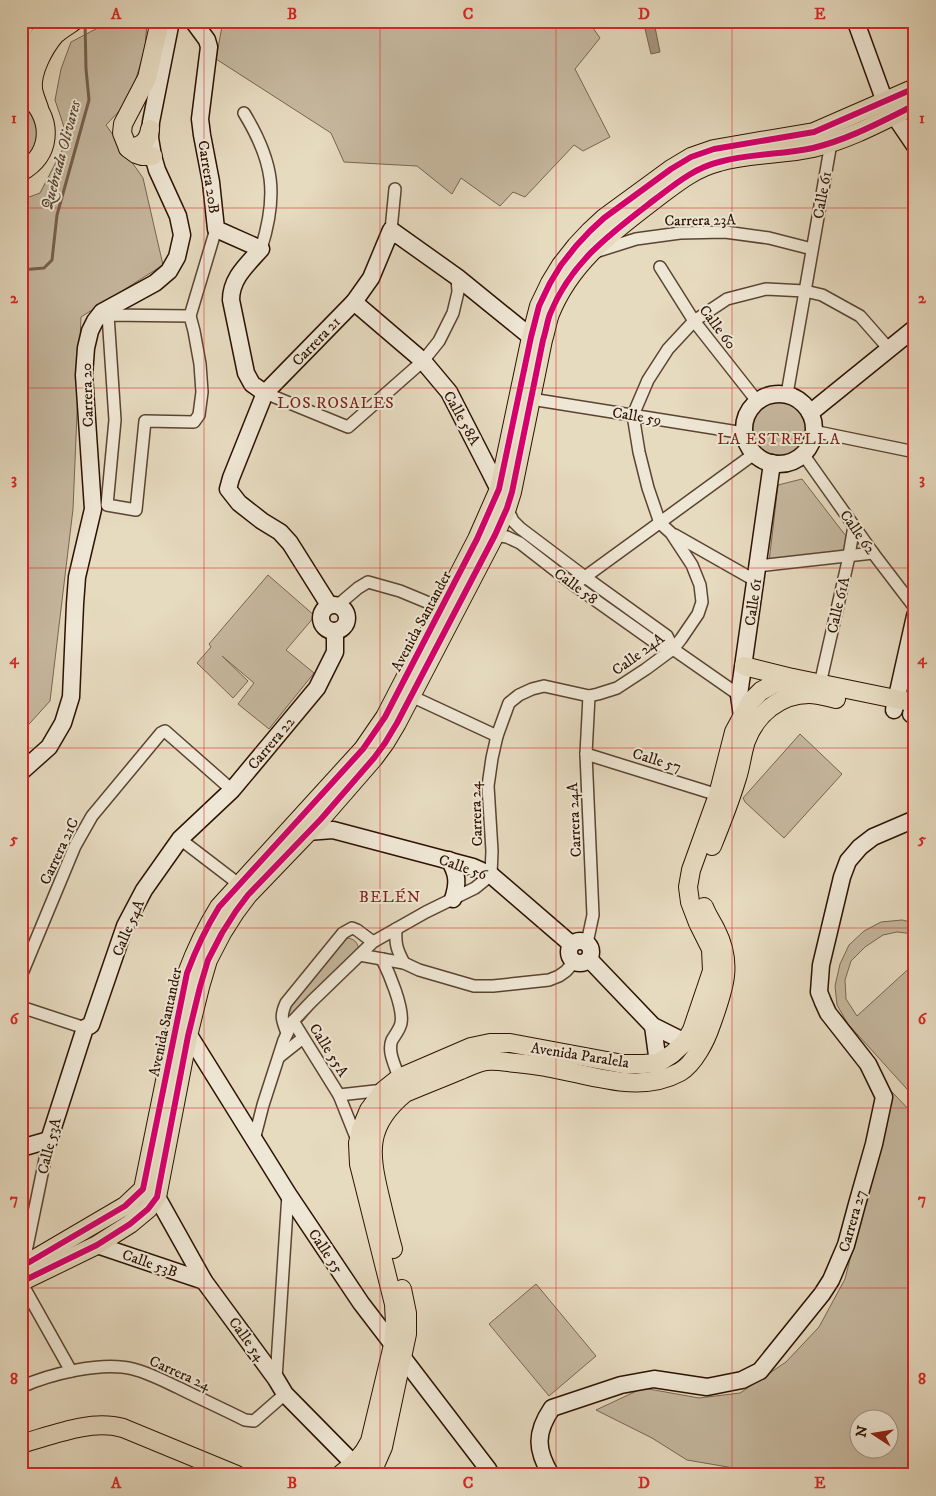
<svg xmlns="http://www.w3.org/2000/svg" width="936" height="1496" font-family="'IM FELL DW Pica',serif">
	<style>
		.green { fill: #c6b89f; stroke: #796550; fill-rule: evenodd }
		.water { fill: #a7967f; stroke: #76614d }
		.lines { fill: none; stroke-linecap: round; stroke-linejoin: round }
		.stream { stroke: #76614d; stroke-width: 3 }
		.street-casing { stroke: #5a4431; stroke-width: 14 }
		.secondary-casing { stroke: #2c1202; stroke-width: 19 }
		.primary-casing { stroke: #2c1202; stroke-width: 20 }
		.street { stroke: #efe7d5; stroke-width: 11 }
		.secondary { stroke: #efe7d5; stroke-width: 16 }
		.primary { stroke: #e6dabf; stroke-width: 18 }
		.cycleway-casing { stroke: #efe7d5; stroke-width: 9 }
		.cycleway { stroke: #d6006c; stroke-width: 6 }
		.grid { fill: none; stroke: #d62828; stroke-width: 1; stroke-opacity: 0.55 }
		.labels { text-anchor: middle; stroke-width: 4; stroke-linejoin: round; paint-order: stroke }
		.street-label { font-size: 15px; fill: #2c1202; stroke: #efe7d5 }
		.water-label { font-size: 16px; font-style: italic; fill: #5d4734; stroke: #efe7d5 }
		.neighbourhood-label { font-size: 16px; letter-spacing: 1px; fill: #7a1f14; stroke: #efe7d5 }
		.neatline { fill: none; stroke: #d62828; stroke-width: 2 }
		.grid-label { font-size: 16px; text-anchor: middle; font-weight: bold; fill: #d62828 }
	</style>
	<rect width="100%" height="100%" fill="#e6dabf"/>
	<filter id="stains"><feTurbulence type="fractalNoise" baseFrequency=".004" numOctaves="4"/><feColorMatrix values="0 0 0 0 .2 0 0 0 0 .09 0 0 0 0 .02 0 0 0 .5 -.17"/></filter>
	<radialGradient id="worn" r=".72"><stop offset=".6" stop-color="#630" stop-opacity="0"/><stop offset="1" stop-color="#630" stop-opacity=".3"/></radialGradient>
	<g class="green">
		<path d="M 111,21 L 147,21 L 145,49 L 135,82 L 124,106 L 106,125 L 143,178 L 163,265 L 81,317 L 73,509 L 50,701 L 21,733 L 21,200 L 40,193 L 68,139 L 55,100 L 61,69 L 71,42 Z"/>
		<path d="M 223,21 L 588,21 L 600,38 L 575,69 L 610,137 L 583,151 L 574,145 L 525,197 L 513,192 L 500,206 L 461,178 L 452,194 L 417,166 L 344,162 L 331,133 L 216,59 Z"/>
		<path d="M 22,101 C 42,112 39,127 38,147 L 21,164 Z"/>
		<circle cx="779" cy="429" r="28"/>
		<path d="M 802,479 L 859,553 L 769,562 L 778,485 Z"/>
		<path d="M 268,575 L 315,616 L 286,650 L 314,673 L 269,729 L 238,704 L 254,683 L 222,656 L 248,681 L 233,698 L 197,663 L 211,647 L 209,644 Z"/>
		<path d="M 915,648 L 915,699 L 904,697 Z"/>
		<path d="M 800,734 L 842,774 L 784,838 L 745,802 L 743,798 Z"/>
		<path d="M 902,920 L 915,923 L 915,934 L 897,932 L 883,935 L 865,947 L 851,961 L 845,980 L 846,999 L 857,1016 L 915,963 L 915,1098 L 848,1024 L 837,1005 L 835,986 L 840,964 L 849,945 L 864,931 L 881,922 Z"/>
		<path d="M 345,938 C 354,938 358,942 359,951 L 304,1020 L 300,1024 L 288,1022 L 286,1013 L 289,1007 Z"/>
		<path d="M 892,1092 L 915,1116 L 915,1475 L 759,1475 L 728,1467 L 687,1460 L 652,1438 L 596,1410 L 643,1388 L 699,1398 L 740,1393 L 786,1362 L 819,1327 L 845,1279 ZM 858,1418 L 888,1418 L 888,1448 L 858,1448 Z"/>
		<path d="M 536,1284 L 596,1356 L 549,1396 L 489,1324 Z"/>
	</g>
	<path class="water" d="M 655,27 L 660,52 L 651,54 L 645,29 Z"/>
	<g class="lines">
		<path class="stream" d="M 21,270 L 44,268 L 52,260 L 57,215 L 89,100 L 86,69 L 85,21"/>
		<g class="street-casing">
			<g id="street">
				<path d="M 244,113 C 274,162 278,195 261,249"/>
				<path d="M 391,230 L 395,189"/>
				<path d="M 595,252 L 636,239 L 680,233 L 725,232 L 769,238 L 812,249"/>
				<path d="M 660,267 L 694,321 L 757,401"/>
				<path d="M 108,315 L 190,316 L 194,331 L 200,364 L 202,392 L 199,415 L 194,422 L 145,421 L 136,510 L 107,505 L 115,420 Z"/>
				<path d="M 190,316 L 216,229"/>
				<path d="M 265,393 L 348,427 L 423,361 L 439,341 L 453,313 L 458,292 L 457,277"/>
				<path d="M 787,394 L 831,143"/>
				<path d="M 531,399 L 744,433"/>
				<path d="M 813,431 L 915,452"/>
				<path d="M 803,454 L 873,553 L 915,608"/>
				<path d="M 507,508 L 513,521 L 520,528 L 585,577 L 667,636 L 673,649"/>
				<path d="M 675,535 L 756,581"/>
				<path d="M 489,536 L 495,535 L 507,537 L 520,543 L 574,585 L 660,646 L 673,649 L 739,695"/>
				<path d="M 758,566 L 873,553"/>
				<path d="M 574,585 L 754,454"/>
				<path d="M 338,605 L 358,588 L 368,582 L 400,591 L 441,608"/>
				<path d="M 820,684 L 848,561 L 854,526"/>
				<path d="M 411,696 L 497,736"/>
				<path d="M 586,754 L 718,795"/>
				<path d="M 180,839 L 244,888"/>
				<path d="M 396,929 C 395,944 397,950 404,963"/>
				<path d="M 587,943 L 593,915 L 586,754 L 589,696"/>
				<path d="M 360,955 L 404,963 L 419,970 L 474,986 L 493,986 L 549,980 L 559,976 L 566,971 L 574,962"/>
				<path d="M 382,959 C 389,973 404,1008 401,1023 C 400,1029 395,1035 392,1040 C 387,1052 396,1067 399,1078"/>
				<path d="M 21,976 L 75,846 L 92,816 L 161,733 L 165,731 L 232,790"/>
				<path d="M 21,1007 L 85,1028"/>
				<path d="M 293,1021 L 339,1095 L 357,1140"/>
				<path d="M 287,1033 C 282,1020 280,1016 286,1003 L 343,933 L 352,928 L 357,930 L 373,942"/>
				<path d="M 279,1057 L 303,1038"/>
				<path d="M 339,1095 L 384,1090"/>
				<path d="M 254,1140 L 263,1105 L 284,1040 L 293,1021 L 312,1001 L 373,942 L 426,912 L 475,888 L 491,875 L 492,851 L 488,786 L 492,758 L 497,736 L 509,703 L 519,695 L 532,689 L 544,686 L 589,696 L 598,694 L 617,688 L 646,669 L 673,649 L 681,639 L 698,614 L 702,602 L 700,585 L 692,565 L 671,533 L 660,523 L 648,488 L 639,452 L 633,415 L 648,380 L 668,349 L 694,321 L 727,299 L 766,289 L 805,291 L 822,295 L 860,316 L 889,349"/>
				<path d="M 23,1266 L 49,1140"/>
				<path d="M 21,1282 L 71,1371"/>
				<path d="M 276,1379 L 288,1194"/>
				<path d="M 21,1387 C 50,1374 102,1361 133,1369 C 149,1373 164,1381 179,1388 C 201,1399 223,1409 245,1420 L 254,1421 L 285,1394"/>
			</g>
		</g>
		<g class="secondary-casing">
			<g id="secondary">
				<path d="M 193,21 L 207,40 L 209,47 L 200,119 L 202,135 L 211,182 L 216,229 L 261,249 C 247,265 231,278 231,300 L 246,373 L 252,384 L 265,393"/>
				<path d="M 857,21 L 857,25 L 885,102 L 915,146"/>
				<path d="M 354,302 L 423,361 L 449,392 L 489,470 L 502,496"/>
				<circle cx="779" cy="429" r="35"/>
				<path d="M 810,413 L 915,328"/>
				<circle cx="334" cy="618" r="13"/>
				<path d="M 329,605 L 290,543 L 280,532 L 262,521 L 239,503 L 228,489 L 231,478 L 265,393 L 354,302 L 371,278 L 391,230 L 457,277 L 531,337"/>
				<path d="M 894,710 L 915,616"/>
				<path d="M 911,714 L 915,717"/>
				<path d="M 743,724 L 739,695 L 772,463"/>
				<path d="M 21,772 L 49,747 L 63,723 L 71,697 L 75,604 L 77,577 L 93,509 L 84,375 L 86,348 L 90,331 L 95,321 L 102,312 L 155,283 L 169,271 L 177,257 L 182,235 L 178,216 L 157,170 L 153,156 L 150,138 L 151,122 L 171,21"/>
				<path d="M 307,832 L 333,830 L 473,867 L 491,875 L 571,944"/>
				<path d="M 449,860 C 458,874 458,884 453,899"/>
				<circle cx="580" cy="952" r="11"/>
				<path d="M 589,959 L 653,1026 L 685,1042"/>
				<path d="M 653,1026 L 658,1063"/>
				<path d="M 184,1027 L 288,1194 L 361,1303 L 488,1469 L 491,1475"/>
				<path d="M 21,1148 L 49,1140 L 85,1028 L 91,1025 L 125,926 L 144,890 L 180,839 L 232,790 L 317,688 L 335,652 L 335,631"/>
				<path d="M 147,1191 L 157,1197 L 204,1281 L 276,1379 L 285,1394 L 354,1464 L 365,1470"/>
				<path d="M 97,1245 L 204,1281"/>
				<path d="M 551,1475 C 536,1450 535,1433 552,1408 L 621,1385 L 654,1379 L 707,1387 L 742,1380 L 760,1371 L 822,1294 L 831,1280 L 846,1245 L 857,1204 L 874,1144 L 884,1097 L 868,1064 L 828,1013 L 823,1002 L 819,992 L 821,965 L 842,877 L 848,861 L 860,847 L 873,837 L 915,819"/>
			</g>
		</g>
		<g class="primary-casing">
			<g id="primary">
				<path d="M 21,31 L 27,21"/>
				<path d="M 21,81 C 27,53 32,43 51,21"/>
				<path d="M 39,108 C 37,102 34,96 33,89 C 31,72 44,48 55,35 C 60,30 68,26 74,21"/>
				<path d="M 128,148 C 141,147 148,142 150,129"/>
				<path d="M 153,156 L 142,156 L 136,154 L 128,148 L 122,133 L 123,124 L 147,78 L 160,21"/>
				<path d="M 21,172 C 51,155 53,123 31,99"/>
				<path d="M 744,666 L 792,678"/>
				<path d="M 712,846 C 721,824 730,801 737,778 C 741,766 742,753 746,741 C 756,714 780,694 809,694 C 818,694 827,697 836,699"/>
				<path d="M 393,1249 C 388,1231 384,1214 380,1197 C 369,1152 366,1125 405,1093 C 424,1085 442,1078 461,1070 C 469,1067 478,1062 486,1061 C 496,1060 506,1062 516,1063 C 526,1064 536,1065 546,1067 C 590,1074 638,1095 680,1072 C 694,1064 706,1040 711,1025 C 723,991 734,965 716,930 C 712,922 707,915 704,907"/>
				<path d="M 21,1267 L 125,1206 L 143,1189 L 187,973 C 196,949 206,928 219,907 L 363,749 L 385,717 L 477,539 L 499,489 L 531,337 L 539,306 L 550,283 L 561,265 L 576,246 L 590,231 L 604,218 L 671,169 L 691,157 L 714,149 L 814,132 L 915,88"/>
				<path d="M 21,1282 L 97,1245 L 130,1224 L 148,1209 L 157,1197 L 188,1036 L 200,987 L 208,960 L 222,933 L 236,911 L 248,895 L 321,819 L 374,758 L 385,743 L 397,723 L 495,535 L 507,508 L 512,492 L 543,340 C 546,331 547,322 550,314 C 571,262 611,233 654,200 C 674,185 694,168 719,162 C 750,153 782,155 813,148 C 850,139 882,121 915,105"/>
				<path d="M 21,1444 C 53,1435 90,1419 123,1428 L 237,1475"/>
				<path d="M 340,1475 C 353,1465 363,1456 370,1441 L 393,1345 L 395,1324 L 394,1304 L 359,1164 L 358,1143 L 361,1129 L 369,1110 L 384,1090 L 399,1078 L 471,1047 L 490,1043 L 510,1043 L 623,1064 L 643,1064 L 658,1063 L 672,1054 L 685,1042 L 692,1030 L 712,971 L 711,949 L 698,923 L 690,902 L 688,887 L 691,870 L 718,795 L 734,732 L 750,702 L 761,691 L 772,685 L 793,678 L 915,703"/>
				<path d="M 365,1475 L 376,1463 L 383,1447 L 407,1334 L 407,1313 L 402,1289"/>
			</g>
		</g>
		<use href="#street" class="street"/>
		<use href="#secondary" class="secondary"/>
		<use href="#primary" class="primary"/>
		<g class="cycleway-casing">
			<g id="cycleway">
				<path d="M 21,1267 L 125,1206 L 143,1189 L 187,973 C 196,949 206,928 219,907 L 363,749 L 385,717 L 477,539 L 499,489 L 531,337 L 539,306 L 550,283 L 561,265 L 576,246 L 590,231 L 604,218 L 671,169 L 691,157 L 714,149 L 814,132 L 915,88"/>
				<path d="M 21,1282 L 97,1245 L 130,1224 L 148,1209 L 157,1197 L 188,1036 L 200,987 L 208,960 L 222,933 L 236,911 L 248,895 L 321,819 L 374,758 L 385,743 L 397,723 L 495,535 L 507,508 L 512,492 L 543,340 C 546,331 547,322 550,314 C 571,262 611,233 654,200 C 674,185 694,168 719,162 C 750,153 782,155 813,148 C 850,139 882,121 915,105"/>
			</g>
		</g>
		<use href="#cycleway" class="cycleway"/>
	</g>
	<path class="grid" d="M 204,21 L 204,1475M 380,21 L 380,1475M 556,21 L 556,1475M 732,21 L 732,1475M 21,208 L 915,208M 21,388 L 915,388M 21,568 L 915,568M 21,748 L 915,748M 21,928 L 915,928M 21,1108 L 915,1108M 21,1288 L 915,1288"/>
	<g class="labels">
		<g class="street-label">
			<text transform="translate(209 177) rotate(81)" y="5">Carrera 20B</text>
			<text transform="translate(822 195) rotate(-80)" y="5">Calle 61</text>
			<text transform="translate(700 220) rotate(-1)" y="5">Carrera 23A</text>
			<text transform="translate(718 327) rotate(53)" y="5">Calle 60</text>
			<text transform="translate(316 341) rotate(-46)" y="5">Carrera 21</text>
			<text transform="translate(87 395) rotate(-92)" y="5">Carrera 20</text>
			<text transform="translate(637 416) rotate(9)" y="5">Calle 59</text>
			<text transform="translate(462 418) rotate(61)" y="5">Calle 58A</text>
			<text transform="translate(858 532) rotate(55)" y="5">Calle 62</text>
			<text transform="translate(576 586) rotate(36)" y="5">Calle 58</text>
			<text transform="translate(753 602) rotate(-82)" y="5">Calle 61</text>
			<text transform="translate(838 605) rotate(-77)" y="5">Calle 61A</text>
			<text transform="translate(421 621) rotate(-62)" y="5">Avenida Santander</text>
			<text transform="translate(638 654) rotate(-36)" y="5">Calle 24A</text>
			<text transform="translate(271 743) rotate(-50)" y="5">Carrera 22</text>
			<text transform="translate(657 760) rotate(17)" y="5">Calle 57</text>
			<text transform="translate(476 814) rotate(-92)" y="5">Carrera 24</text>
			<text transform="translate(574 820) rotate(-93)" y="5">Carrera 24A</text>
			<text transform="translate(59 851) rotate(-65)" y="5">Carrera 21C</text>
			<text transform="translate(463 867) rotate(19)" y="5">Calle 56</text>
			<text transform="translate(128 928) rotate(-67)" y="5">Calle 54A</text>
			<text transform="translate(165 1022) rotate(-78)" y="5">Avenida Santander</text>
			<text transform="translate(329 1050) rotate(58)" y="5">Calle 55A</text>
			<text transform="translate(580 1055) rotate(9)" y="5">Avenida Paralela</text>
			<text transform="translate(49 1146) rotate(-76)" y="5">Calle 53A</text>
			<text transform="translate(852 1221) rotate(-74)" y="5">Carrera 27</text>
			<text transform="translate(326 1251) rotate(56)" y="5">Calle 55</text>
			<text transform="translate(150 1263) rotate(19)" y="5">Calle 53B</text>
			<text transform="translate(247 1339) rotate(54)" y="5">Calle 54</text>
			<text transform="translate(180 1373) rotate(24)" y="5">Carrera 24</text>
		</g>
		<g class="water-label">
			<text transform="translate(60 155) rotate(-75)" y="6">Quebrada Olivares</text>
		</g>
		<g class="neighbourhood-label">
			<text x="336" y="408">LOS ROSALES</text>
			<text x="779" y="444">LA ESTRELLA</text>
			<text x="390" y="902">BELÉN</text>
		</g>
	</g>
	<rect width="936" height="1496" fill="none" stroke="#e6dabf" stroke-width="55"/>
	<g transform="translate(874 1434) rotate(282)"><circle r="24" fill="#efe7d5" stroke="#a19281"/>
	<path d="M0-4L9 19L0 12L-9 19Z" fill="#8f2418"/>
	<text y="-8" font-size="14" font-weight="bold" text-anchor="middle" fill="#2c1202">N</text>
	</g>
	<rect x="28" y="28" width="880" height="1440" class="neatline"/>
	<g class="grid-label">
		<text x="116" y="19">A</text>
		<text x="292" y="19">B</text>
		<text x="468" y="19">C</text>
		<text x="644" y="19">D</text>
		<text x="820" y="19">E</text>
		<text x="14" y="123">1</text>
		<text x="922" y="123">1</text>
		<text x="14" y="303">2</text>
		<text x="922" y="303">2</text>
		<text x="14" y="484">3</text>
		<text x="922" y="484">3</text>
		<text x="14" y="664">4</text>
		<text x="922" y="664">4</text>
		<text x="14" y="844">5</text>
		<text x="922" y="844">5</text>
		<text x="14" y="1024">6</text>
		<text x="922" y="1024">6</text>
		<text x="14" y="1204">7</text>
		<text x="922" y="1204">7</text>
		<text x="14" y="1384">8</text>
		<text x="922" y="1384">8</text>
		<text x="116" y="1488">A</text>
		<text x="292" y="1488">B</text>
		<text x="468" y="1488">C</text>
		<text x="644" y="1488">D</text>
		<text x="820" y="1488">E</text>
	</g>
	<rect width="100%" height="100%" filter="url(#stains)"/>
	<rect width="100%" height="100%" fill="url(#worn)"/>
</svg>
